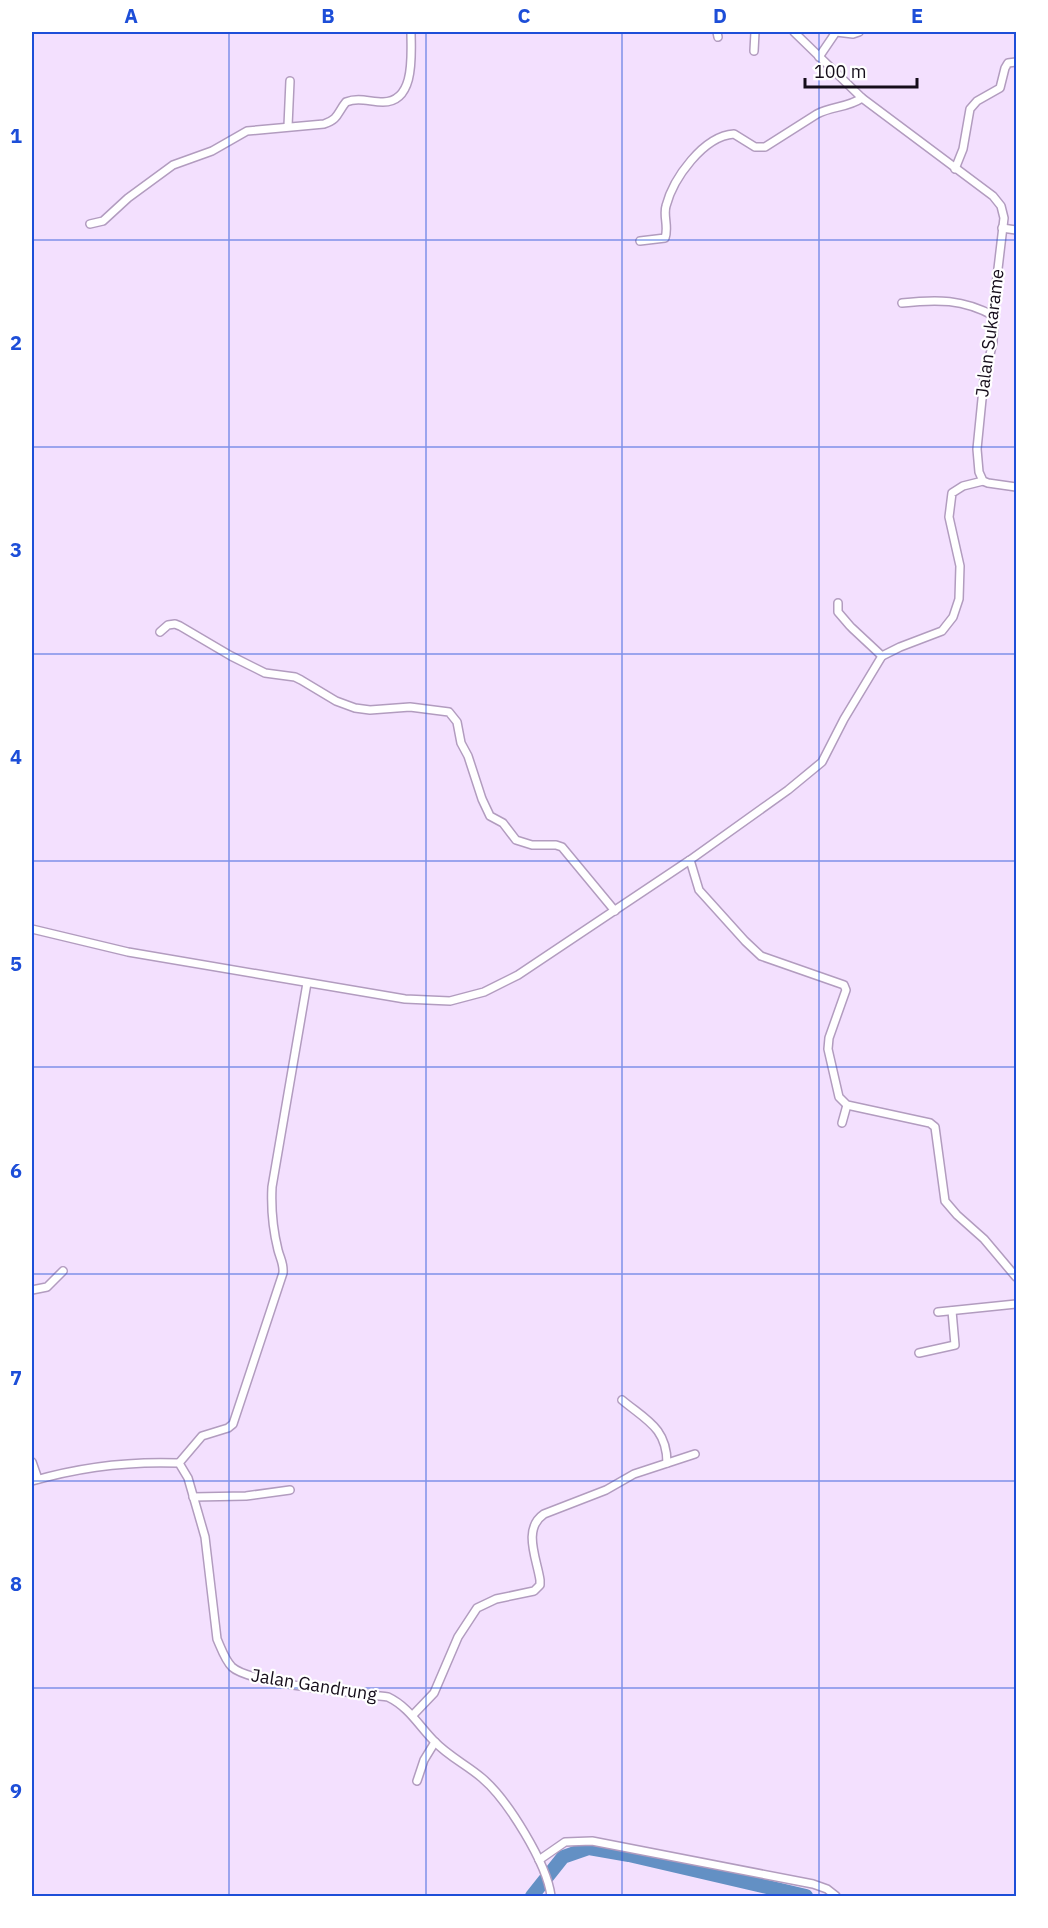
<svg xmlns="http://www.w3.org/2000/svg" width="1048" height="1928" font-family="'IBM Plex Sans',sans-serif">
	<style>
		.lines { fill: none; stroke-linecap: round; stroke-linejoin: round }
		.river { stroke: #6390c4; stroke-width: 14 }
		.minor-casing { stroke: #b29cbf; stroke-width: 10 }
		.minor { stroke: #fff; stroke-width: 7 }
		.grid { fill: none; stroke: #1d4ed8; stroke-width: 1.5; stroke-opacity: 0.55 }
		.labels { text-anchor: middle; stroke-width: 4.5; stroke-linejoin: round; paint-order: stroke }
		.street-label { font-size: 18px; fill: #150d1a; stroke: #fff }
		.neatline { fill: none; stroke: #1d4ed8; stroke-width: 2 }
		.grid-label { font-size: 20px; text-anchor: middle; font-weight: bold; fill: #1d4ed8 }
	</style>
	<rect width="100%" height="100%" fill="#f3e0fe"/>
	<g class="lines">
		<path class="river" d="M 532,1896 L 563,1857 L 589,1848 L 629,1855 L 806,1896"/>
		<g class="minor-casing">
			<g id="minor">
				<path d="M 717,32 L 718,37"/>
				<path d="M 794,32 L 862,98 L 993,196 L 1001,206 L 1004,218 L 995,294 L 993,342 L 984,379 L 977,449 L 979,472 L 983,481 L 988,483 L 1016,487"/>
				<path d="M 754,51 L 755,32"/>
				<path d="M 819,57 L 836,32 L 853,34 L 859,32"/>
				<path d="M 288,126 L 290,81"/>
				<path d="M 955,169 L 963,149 L 970,109 L 977,101 L 1000,88 L 1005,68 L 1008,63 L 1016,62"/>
				<path d="M 90,224 L 103,221 L 128,198 L 173,165 L 212,151 L 247,131 L 324,124 C 339,119 337,113 346,102 C 359,97 370,102 383,102 C 416,102 411,53 411,32"/>
				<path d="M 1002,228 L 1016,230"/>
				<path d="M 640,241 L 665,238 C 669,227 663,216 666,206 C 673,179 703,136 734,134 L 755,147 L 765,147 L 817,114 C 832,106 847,108 862,98"/>
				<path d="M 902,303 C 937,299 963,299 994,316"/>
				<path d="M 838,603 L 838,612 L 850,626"/>
				<path d="M 852,628 L 882,656"/>
				<path d="M 160,632 L 168,625 L 175,624 L 180,626 L 231,656 L 265,673 L 295,677 L 301,680 L 336,701 L 355,708 L 370,710 L 410,707 L 449,712 L 457,722 L 461,743 L 468,756 L 482,799 L 490,816 L 503,823 L 516,840 L 532,845 L 556,845 L 562,847 L 615,911"/>
				<path d="M 690,860 L 699,890 L 745,941 L 761,956 L 844,985 L 846,990 L 829,1038 L 828,1049 L 839,1097 L 847,1105 L 930,1123 L 935,1127 L 945,1201 L 957,1215 L 984,1239 L 1016,1277"/>
				<path d="M 32,929 L 128,952 L 405,999 L 450,1001 L 484,992 L 518,975 L 690,860 L 788,790 L 822,762 L 844,719 L 882,656 L 900,647 L 942,631 L 953,617 L 959,599 L 960,566 L 949,517 L 952,493 L 963,486 L 983,481"/>
				<path d="M 842,1123 L 847,1105"/>
				<path d="M 32,1290 L 47,1287 L 63,1271"/>
				<path d="M 938,1312 L 1016,1304"/>
				<path d="M 919,1353 L 955,1345 L 952,1311"/>
				<path d="M 622,1400 C 646,1420 667,1428 667,1463"/>
				<path d="M 32,1462 L 38,1479"/>
				<path d="M 179,1463 L 202,1436 L 228,1428 L 233,1424 L 283,1273 C 284,1264 280,1258 278,1250 C 273,1230 271,1207 272,1187 L 307,983"/>
				<path d="M 32,1481 C 80,1467 128,1461 179,1463 L 188,1478 L 205,1537 L 217,1639 C 221,1648 225,1660 232,1667 C 250,1684 359,1693 388,1697 C 409,1707 419,1726 434,1741 C 448,1756 467,1765 482,1778 C 508,1800 547,1864 551,1896"/>
				<path d="M 193,1497 L 246,1496 L 290,1490"/>
				<path d="M 413,1715 L 434,1693 L 458,1637 L 477,1608 L 496,1599 L 534,1591 L 540,1585 L 540,1580 C 537,1559 522,1529 544,1514 L 606,1490 L 634,1474 L 695,1454"/>
				<path d="M 417,1781 L 424,1760 L 435,1742"/>
				<path d="M 539,1860 L 565,1842 L 592,1841 L 813,1884 L 827,1889 L 836,1896"/>
			</g>
		</g>
		<use href="#minor" class="minor"/>
	</g>
	<path class="grid" d="M 229,32 L 229,1896M 426,32 L 426,1896M 622,32 L 622,1896M 819,32 L 819,1896M 32,240 L 1016,240M 32,447 L 1016,447M 32,654 L 1016,654M 32,861 L 1016,861M 32,1067 L 1016,1067M 32,1274 L 1016,1274M 32,1481 L 1016,1481M 32,1688 L 1016,1688"/>
	<g class="labels">
		<g class="street-label">
			<text transform="translate(990 333) rotate(-83)" y="6">Jalan Sukarame</text>
			<text transform="translate(314 1685) rotate(9)" y="6">Jalan Gandrung</text>
		</g>
	</g>
	<rect width="1048" height="1928" fill="none" stroke="#ffffff" stroke-width="66"/>
	<path d="M805 78v9h112v-9" fill="none" stroke="#150d1a" stroke-width="3"/>
	<text x="814" y="78" font-size="18" fill="#150d1a" stroke="#ffffff" stroke-width="4.5" paint-order="stroke">100 m</text>
	<rect x="33" y="33" width="982" height="1862" class="neatline"/>
	<g class="grid-label">
		<text x="131" y="23">A</text>
		<text x="328" y="23">B</text>
		<text x="524" y="23">C</text>
		<text x="720" y="23">D</text>
		<text x="917" y="23">E</text>
		<text x="16" y="143">1</text>
		<text x="16" y="350">2</text>
		<text x="16" y="557">3</text>
		<text x="16" y="764">4</text>
		<text x="16" y="971">5</text>
		<text x="16" y="1178">6</text>
		<text x="16" y="1385">7</text>
		<text x="16" y="1591">8</text>
		<text x="16" y="1798">9</text>
	</g>
</svg>
